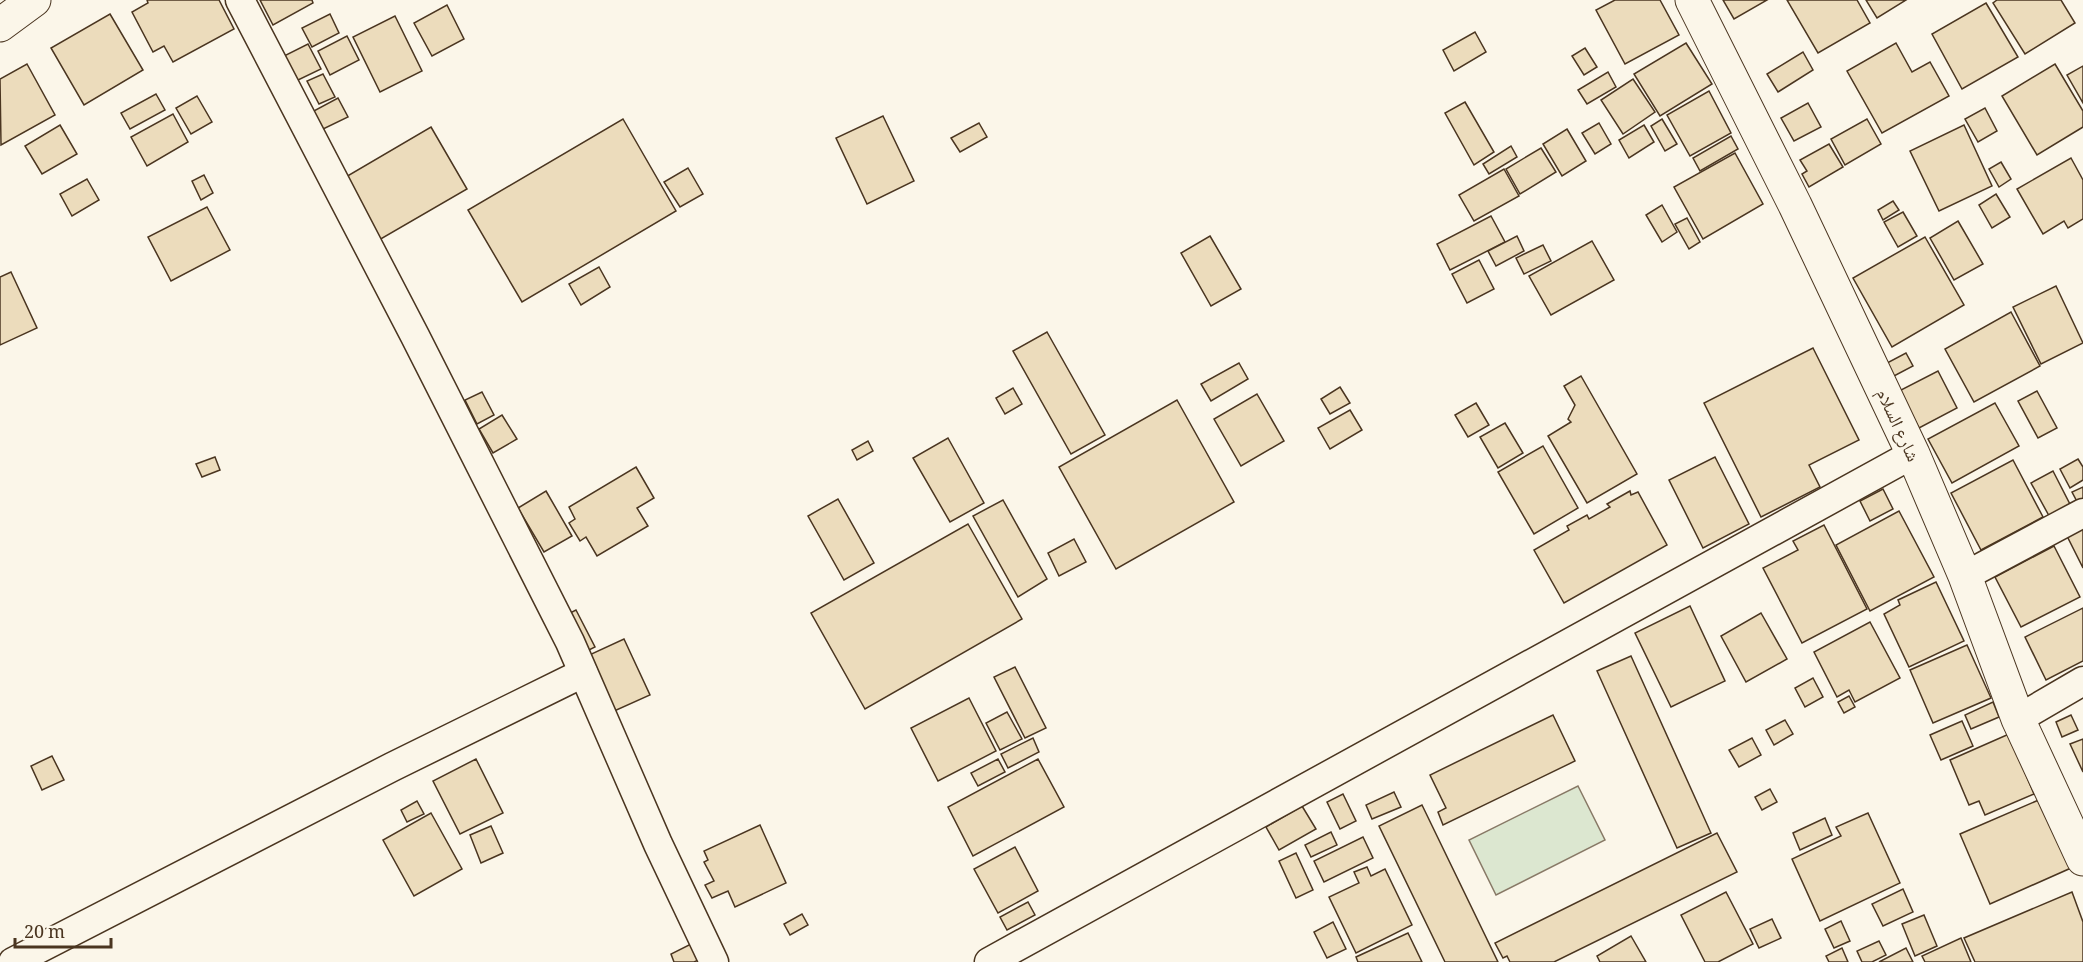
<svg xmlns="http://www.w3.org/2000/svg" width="2083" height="962" font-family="Georgia,'Noto Naskh Arabic',serif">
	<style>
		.green { fill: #dce7d0; stroke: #887966; stroke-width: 1.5 }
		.building { fill: #ecdcbc; stroke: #4a3520; stroke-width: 1.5 }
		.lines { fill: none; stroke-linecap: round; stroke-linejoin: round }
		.street-casing { stroke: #4a3520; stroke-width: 31 }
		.secondary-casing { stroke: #4a3520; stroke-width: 35 }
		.street { stroke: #fbf6e9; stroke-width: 28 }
		.secondary { stroke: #fbf6e9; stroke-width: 33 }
		.labels { text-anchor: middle; stroke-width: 4.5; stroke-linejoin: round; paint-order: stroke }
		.street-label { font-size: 18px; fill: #4a3520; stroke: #fbf6e9 }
	</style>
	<rect width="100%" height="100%" fill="#fbf6e9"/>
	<path class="green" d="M 1578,786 L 1605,840 L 1496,895 L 1469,840 Z"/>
	<g class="building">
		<path d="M 147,0 L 219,0 L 234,29 L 173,62 L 164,46 L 153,52 L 132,12 L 148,3 Z"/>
		<path d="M 260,0 L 312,0 L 313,3 L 273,25 Z"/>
		<path d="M 1615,0 L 1660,0 L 1679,35 L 1625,64 L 1596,10 Z"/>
		<path d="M 1723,0 L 1767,0 L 1734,19 Z"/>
		<path d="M 1787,0 L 1857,0 L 1870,23 L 1818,53 Z"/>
		<path d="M 1866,0 L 1906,0 L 1877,18 Z"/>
		<path d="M 1997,0 L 2061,0 L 2075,23 L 2025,54 L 1993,3 Z"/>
		<path d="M 1986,3 L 2018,57 L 1962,89 L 1932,34 Z"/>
		<path d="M 447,5 L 464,39 L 432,56 L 414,23 Z"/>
		<path d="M 110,14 L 143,70 L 84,105 L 51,48 Z"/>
		<path d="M 330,14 L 339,33 L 312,47 L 302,28 Z"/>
		<path d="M 395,16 L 422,71 L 380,92 L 353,37 Z"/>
		<path d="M 1475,32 L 1486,52 L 1454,71 L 1443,50 Z"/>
		<path d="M 347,36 L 359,60 L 330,75 L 318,51 Z"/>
		<path d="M 1686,43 L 1712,84 L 1660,116 L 1634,74 Z"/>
		<path d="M 1896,43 L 1912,72 L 1930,62 L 1949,96 L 1882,133 L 1847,71 Z"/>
		<path d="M 308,44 L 321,69 L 296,81 L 284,56 Z"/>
		<path d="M 1585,48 L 1597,67 L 1584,75 L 1572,56 Z"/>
		<path d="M 1803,52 L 1813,70 L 1778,92 L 1767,74 Z"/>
		<path d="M 27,64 L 55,115 L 1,145 L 0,79 Z"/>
		<path d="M 2055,64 L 2083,111 L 2083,127 L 2037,155 L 2002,96 Z"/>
		<path d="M 2083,66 L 2083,103 L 2067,75 Z"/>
		<path d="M 1608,72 L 1616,87 L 1587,104 L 1578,90 Z"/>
		<path d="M 323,74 L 335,97 L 319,104 L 307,81 Z"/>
		<path d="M 1633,79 L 1655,112 L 1623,134 L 1601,100 Z"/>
		<path d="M 1709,91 L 1731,133 L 1690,156 L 1667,115 Z"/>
		<path d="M 156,94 L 165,110 L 130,129 L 121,113 Z"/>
		<path d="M 197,96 L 212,122 L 191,134 L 176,108 Z"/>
		<path d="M 338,98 L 348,117 L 319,131 L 310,113 Z"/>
		<path d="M 1465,102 L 1494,152 L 1474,165 L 1445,113 Z"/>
		<path d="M 1808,103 L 1821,127 L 1794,141 L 1781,118 Z"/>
		<path d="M 1985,108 L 1997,131 L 1978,142 L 1965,119 Z"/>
		<path d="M 173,114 L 188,142 L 147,166 L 131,137 Z"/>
		<path d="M 883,116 L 914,181 L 867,204 L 836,138 Z"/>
		<path d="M 623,119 L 676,211 L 522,302 L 468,210 Z"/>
		<path d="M 1662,119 L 1677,144 L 1665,151 L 1651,126 Z"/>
		<path d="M 1867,119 L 1881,144 L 1845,165 L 1831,139 Z"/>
		<path d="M 979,123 L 987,137 L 960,152 L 951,138 Z"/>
		<path d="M 1599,123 L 1611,144 L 1595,154 L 1582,133 Z"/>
		<path d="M 60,125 L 77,154 L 42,174 L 25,146 Z"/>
		<path d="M 1644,125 L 1654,142 L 1629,158 L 1619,140 Z"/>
		<path d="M 1964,125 L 1992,186 L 1939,211 L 1910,151 Z"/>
		<path d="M 431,127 L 467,189 L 379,240 L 344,178 Z"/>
		<path d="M 1567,129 L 1586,161 L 1562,176 L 1543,144 Z"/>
		<path d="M 1731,136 L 1738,149 L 1700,171 L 1693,158 Z"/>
		<path d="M 1829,144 L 1843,167 L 1809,187 L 1802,174 L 1807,171 L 1800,160 Z"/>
		<path d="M 1511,146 L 1517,157 L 1489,174 L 1483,164 Z"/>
		<path d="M 1541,148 L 1556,172 L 1520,194 L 1506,169 Z"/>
		<path d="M 1735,153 L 1763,204 L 1703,239 L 1674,187 Z"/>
		<path d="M 2071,158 L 2083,180 L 2083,219 L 2068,228 L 2064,221 L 2043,234 L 2017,189 Z"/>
		<path d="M 2001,162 L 2011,179 L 1999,187 L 1989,169 Z"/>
		<path d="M 688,168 L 703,194 L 680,207 L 664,182 Z"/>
		<path d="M 1504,169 L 1519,196 L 1474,221 L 1459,195 Z"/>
		<path d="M 204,175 L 213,193 L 201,200 L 192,181 Z"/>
		<path d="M 87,179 L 99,200 L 72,216 L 60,194 Z"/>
		<path d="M 1996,194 L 2010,217 L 1992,228 L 1979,205 Z"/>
		<path d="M 1893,201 L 1899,210 L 1883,220 L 1878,210 Z"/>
		<path d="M 1662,205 L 1677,232 L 1662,242 L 1646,215 Z"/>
		<path d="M 207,207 L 230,250 L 171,281 L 148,237 Z"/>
		<path d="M 1903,212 L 1917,236 L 1898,247 L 1884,222 Z"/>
		<path d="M 1491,216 L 1505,242 L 1450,270 L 1437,244 Z"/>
		<path d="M 1687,218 L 1700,242 L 1689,249 L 1675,224 Z"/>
		<path d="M 1958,221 L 1983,264 L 1954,280 L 1930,238 Z"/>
		<path d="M 1210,236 L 1241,289 L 1211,306 L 1181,253 Z"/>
		<path d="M 1517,236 L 1524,251 L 1496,266 L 1488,251 Z"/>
		<path d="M 1925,237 L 1964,305 L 1892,347 L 1853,278 Z"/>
		<path d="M 1592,241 L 1614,280 L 1551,315 L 1529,276 Z"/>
		<path d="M 1543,245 L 1551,261 L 1524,274 L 1516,258 Z"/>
		<path d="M 1479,260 L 1494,289 L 1467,303 L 1452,274 Z"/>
		<path d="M 599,267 L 610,287 L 581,305 L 569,284 Z"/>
		<path d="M 11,272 L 37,328 L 0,345 L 0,277 Z"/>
		<path d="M 2056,286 L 2083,343 L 2041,364 L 2013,307 Z"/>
		<path d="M 2011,312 L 2040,366 L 1974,402 L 1945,349 Z"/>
		<path d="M 1047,332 L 1105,435 L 1071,454 L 1013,351 Z"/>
		<path d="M 1813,348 L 1859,440 L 1809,465 L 1820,487 L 1761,517 L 1704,403 Z"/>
		<path d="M 1906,353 L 1913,366 L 1894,376 L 1887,363 Z"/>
		<path d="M 1239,363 L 1248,379 L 1211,401 L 1201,384 Z"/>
		<path d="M 1938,371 L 1957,408 L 1919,428 L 1899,391 Z"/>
		<path d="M 1581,376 L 1637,474 L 1587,503 L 1548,436 L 1571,422 L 1568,419 L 1575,405 L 1564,386 Z"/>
		<path d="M 1340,387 L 1350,403 L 1330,414 L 1321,399 Z"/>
		<path d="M 1013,388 L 1022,404 L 1005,414 L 996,398 Z"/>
		<path d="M 2037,391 L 2057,428 L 2038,438 L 2018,401 Z"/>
		<path d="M 482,392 L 494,415 L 477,424 L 465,400 Z"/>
		<path d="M 1257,394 L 1284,441 L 1241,466 L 1214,419 Z"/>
		<path d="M 1177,400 L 1234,502 L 1116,569 L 1059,467 Z"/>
		<path d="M 1476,403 L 1489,425 L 1468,437 L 1455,415 Z"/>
		<path d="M 1995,403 L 2019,446 L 1952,483 L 1928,439 Z"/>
		<path d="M 1350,410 L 1362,430 L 1330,449 L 1318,428 Z"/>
		<path d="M 502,415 L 517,439 L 493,453 L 479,429 Z"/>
		<path d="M 1505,423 L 1523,453 L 1498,468 L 1480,437 Z"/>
		<path d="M 948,438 L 984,503 L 950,522 L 913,458 Z"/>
		<path d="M 868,441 L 873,451 L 857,460 L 852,450 Z"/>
		<path d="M 1543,446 L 1578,508 L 1534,534 L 1498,472 Z"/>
		<path d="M 215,457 L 220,470 L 202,477 L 196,464 Z"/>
		<path d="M 1715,457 L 1749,524 L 1703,548 L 1669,480 Z"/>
		<path d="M 2078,459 L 2083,467 L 2083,480 L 2070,488 L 2060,469 Z"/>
		<path d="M 2013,460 L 2043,517 L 1981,550 L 1951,493 Z"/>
		<path d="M 636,467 L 654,498 L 637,508 L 648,526 L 597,556 L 586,537 L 580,541 L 569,523 L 575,519 L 569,507 Z"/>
		<path d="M 2053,471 L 2074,512 L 2053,523 L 2031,483 Z"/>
		<path d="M 2083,487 L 2083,507 L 2081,509 L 2072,492 Z"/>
		<path d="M 1883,489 L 1893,509 L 1870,521 L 1860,501 Z"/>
		<path d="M 546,491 L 572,536 L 544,552 L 518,508 Z"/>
		<path d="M 1630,491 L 1631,495 L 1638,492 L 1667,545 L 1564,603 L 1534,550 L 1569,530 L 1567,526 L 1587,515 L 1589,519 L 1610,507 L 1607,504 Z"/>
		<path d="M 838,499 L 874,563 L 844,580 L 808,516 Z"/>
		<path d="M 1003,500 L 1047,579 L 1018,597 L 973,516 Z"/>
		<path d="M 1899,511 L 1934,577 L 1870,611 L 1836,545 Z"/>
		<path d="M 968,524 L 1022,619 L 865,709 L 811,613 Z"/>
		<path d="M 1824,525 L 1867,609 L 1802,643 L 1763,568 L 1798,550 L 1793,541 Z"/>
		<path d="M 2083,525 L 2083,568 L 2066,534 Z"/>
		<path d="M 1074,539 L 1086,562 L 1059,576 L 1048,553 Z"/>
		<path d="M 2054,546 L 2080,597 L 2021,627 L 1995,577 Z"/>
		<path d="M 1936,582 L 1964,641 L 1909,667 L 1884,614 L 1900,605 L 1898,600 Z"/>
		<path d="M 1690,606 L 1725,681 L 1671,707 L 1635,633 Z"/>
		<path d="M 2083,608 L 2083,661 L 2046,680 L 2025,637 Z"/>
		<path d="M 576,610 L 595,647 L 585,652 L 566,615 Z"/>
		<path d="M 1761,613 L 1787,659 L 1746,682 L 1721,636 Z"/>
		<path d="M 1870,622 L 1900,678 L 1855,702 L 1849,690 L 1837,697 L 1814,652 Z"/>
		<path d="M 624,639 L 650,695 L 612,712 L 587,656 Z"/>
		<path d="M 1967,645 L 1991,698 L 1933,723 L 1910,670 Z"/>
		<path d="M 1631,656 L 1711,833 L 1677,848 L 1597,671 Z"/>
		<path d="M 1015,667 L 1046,728 L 1025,738 L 994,677 Z"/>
		<path d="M 1813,678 L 1823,697 L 1805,707 L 1795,688 Z"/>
		<path d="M 1849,696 L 1855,707 L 1844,713 L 1838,702 Z"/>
		<path d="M 969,698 L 996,751 L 938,781 L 911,728 Z"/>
		<path d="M 1993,702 L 1999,717 L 1971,729 L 1965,715 Z"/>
		<path d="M 1007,712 L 1022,739 L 1000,750 L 986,723 Z"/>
		<path d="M 1553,715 L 1575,761 L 1443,825 L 1438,812 L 1446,808 L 1430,775 Z"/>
		<path d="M 2071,715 L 2078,730 L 2062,737 L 2056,722 Z"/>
		<path d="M 1785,720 L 1793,734 L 1774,745 L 1766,730 Z"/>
		<path d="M 1962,721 L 1973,746 L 1941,760 L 1930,735 Z"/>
		<path d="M 2009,734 L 2034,794 L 1985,815 L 1979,801 L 1969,805 L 1950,760 Z"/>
		<path d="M 1033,738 L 1039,752 L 1008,768 L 1001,754 Z"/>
		<path d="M 1752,738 L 1761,755 L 1739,767 L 1729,750 Z"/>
		<path d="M 2083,739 L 2083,772 L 2070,744 Z"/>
		<path d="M 52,756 L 64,780 L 42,790 L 31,766 Z"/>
		<path d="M 476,759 L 503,813 L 460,834 L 433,781 Z"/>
		<path d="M 998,759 L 1005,772 L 978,786 L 971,773 Z"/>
		<path d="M 1038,759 L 1064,807 L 973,856 L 948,807 Z"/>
		<path d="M 1770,789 L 1777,802 L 1762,810 L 1755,797 Z"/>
		<path d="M 1394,792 L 1401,807 L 1372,819 L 1366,805 Z"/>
		<path d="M 1343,794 L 1356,821 L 1340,829 L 1327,802 Z"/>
		<path d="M 2041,799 L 2071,868 L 1990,904 L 1960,834 Z"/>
		<path d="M 417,801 L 424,814 L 407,822 L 401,810 Z"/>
		<path d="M 1422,805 L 1498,962 L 1445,962 L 1379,826 Z"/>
		<path d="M 1302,806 L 1316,829 L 1279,850 L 1266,827 Z"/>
		<path d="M 431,813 L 462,869 L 414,896 L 383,840 Z"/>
		<path d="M 1868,813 L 1900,883 L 1820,921 L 1792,859 L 1841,836 L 1836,827 Z"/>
		<path d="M 1825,818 L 1832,835 L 1800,850 L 1793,833 Z"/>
		<path d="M 760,825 L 786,883 L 735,907 L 728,891 L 712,898 L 705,885 L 714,881 L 704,862 L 708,860 L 704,851 Z"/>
		<path d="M 491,826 L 503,853 L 481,863 L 470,835 Z"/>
		<path d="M 1331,832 L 1337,845 L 1311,857 L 1305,845 Z"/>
		<path d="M 1717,833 L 1737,872 L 1554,962 L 1510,962 L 1507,956 L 1503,958 L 1495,943 Z"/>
		<path d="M 1363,837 L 1373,858 L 1324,882 L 1314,861 Z"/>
		<path d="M 1015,847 L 1038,891 L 998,913 L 974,869 Z"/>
		<path d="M 1296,853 L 1313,890 L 1296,898 L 1279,861 Z"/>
		<path d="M 1367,867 L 1371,876 L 1385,869 L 1412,925 L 1356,953 L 1329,897 L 1359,883 L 1354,872 Z"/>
		<path d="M 1903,889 L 1913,912 L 1883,926 L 1872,904 Z"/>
		<path d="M 1726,892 L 1753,944 L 1718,962 L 1705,962 L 1681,915 Z"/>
		<path d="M 2072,892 L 2083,922 L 2083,962 L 1975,962 L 1964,938 Z"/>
		<path d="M 1028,902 L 1035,915 L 1007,930 L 1000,917 Z"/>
		<path d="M 802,914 L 808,925 L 790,935 L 784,924 Z"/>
		<path d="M 1924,915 L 1937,946 L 1915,956 L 1902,924 Z"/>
		<path d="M 1772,919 L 1781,938 L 1759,948 L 1750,929 Z"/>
		<path d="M 1841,921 L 1850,941 L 1834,948 L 1825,929 Z"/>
		<path d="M 1333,922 L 1346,949 L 1327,958 L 1314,932 Z"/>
		<path d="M 1408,933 L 1422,962 L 1358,962 L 1356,957 Z"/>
		<path d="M 1631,936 L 1646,962 L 1600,962 L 1597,956 Z"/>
		<path d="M 1961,938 L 1971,962 L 1925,962 L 1922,956 Z"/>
		<path d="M 1879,941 L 1886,955 L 1872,962 L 1862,962 L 1857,951 Z"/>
		<path d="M 693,943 L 701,959 L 694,962 L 674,962 L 671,954 Z"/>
		<path d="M 1842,948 L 1848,962 L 1829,962 L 1826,956 Z"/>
		<path d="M 1906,948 L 1913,962 L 1879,962 Z"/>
	</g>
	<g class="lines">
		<g class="street-casing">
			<g id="street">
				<path d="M 240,0 L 415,336 L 570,642 L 658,844 L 714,962"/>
				<path d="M 1965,576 L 2083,513"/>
				<path d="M 2018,719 L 2083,681"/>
				<path d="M 13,962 L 392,767 L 583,673"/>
				<path d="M 989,962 L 1913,454"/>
			</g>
		</g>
		<g class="secondary-casing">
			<g id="secondary">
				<path d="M 1692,0 L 1795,205 L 1913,454 L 1965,576 L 2018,719 L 2083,859"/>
				<path d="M 0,25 L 34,0"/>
			</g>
		</g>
		<use href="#street" class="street"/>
		<use href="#secondary" class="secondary"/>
	</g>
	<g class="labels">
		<g class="street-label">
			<text transform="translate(1898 425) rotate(65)" y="6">شارع السلام</text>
		</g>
	</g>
	<path d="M15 938v9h96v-9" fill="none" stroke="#4a3520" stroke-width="3"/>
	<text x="24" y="938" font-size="18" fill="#4a3520" stroke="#fbf6e9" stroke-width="4.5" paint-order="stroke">20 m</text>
</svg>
